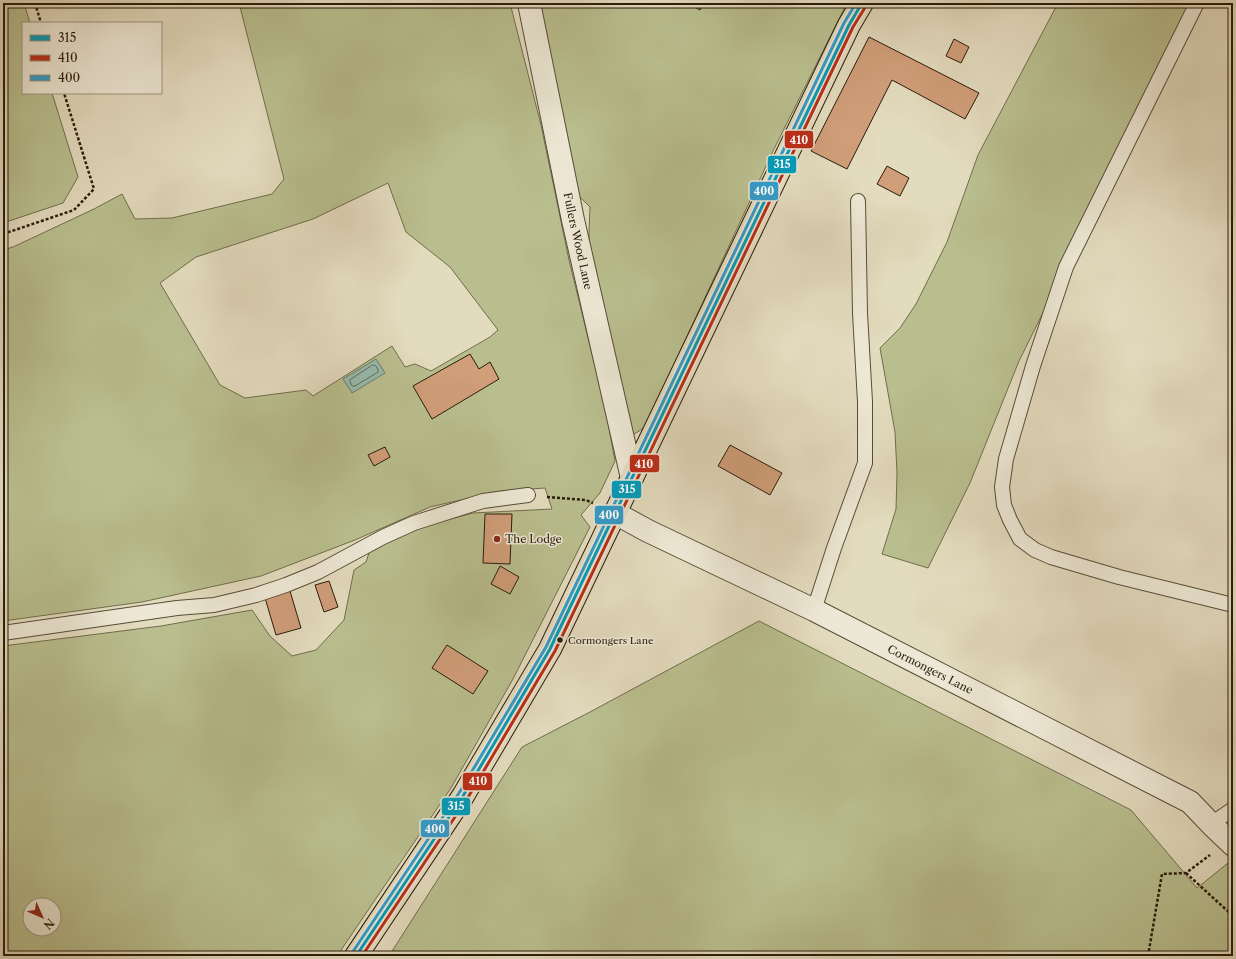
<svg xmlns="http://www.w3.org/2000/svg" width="1236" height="959" font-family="'Libre Caslon Text',serif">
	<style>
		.green { fill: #b9be8e; stroke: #706d4c; fill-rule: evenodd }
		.water { fill: #96bbad; stroke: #6a7b6c }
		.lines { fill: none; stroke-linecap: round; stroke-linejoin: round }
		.shore { stroke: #5f6c5c; stroke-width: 1 }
		.building { fill: #d09e79; stroke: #281c0b }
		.service-casing { stroke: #574c38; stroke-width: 16 }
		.minor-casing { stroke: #574c38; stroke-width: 24 }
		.primary-casing { stroke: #281c0b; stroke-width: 24 }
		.path { stroke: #281c0b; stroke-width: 2.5; stroke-dasharray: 3 2; stroke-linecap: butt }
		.service { stroke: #ede8d5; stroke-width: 14 }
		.minor { stroke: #ede8d5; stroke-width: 22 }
		.primary { stroke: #e3dbbe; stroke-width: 22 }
		.bus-1-casing { stroke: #ede8d5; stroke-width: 6 }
		.bus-2-casing { stroke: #ede8d5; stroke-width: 6 }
		.bus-3-casing { stroke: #ede8d5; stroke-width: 6 }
		.bus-1 { stroke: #049bba; stroke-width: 3 }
		.bus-2 { stroke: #bb2e18; stroke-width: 3 }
		.bus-3 { stroke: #349bc9; stroke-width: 3 }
		.poi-dot { fill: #8f2418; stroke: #ede8d5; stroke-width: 1.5 }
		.bus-dot { fill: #281c0b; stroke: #ede8d5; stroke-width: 1.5 }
		.labels { text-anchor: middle; stroke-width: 3; stroke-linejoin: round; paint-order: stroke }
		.bus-label { font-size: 10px; fill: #281c0b; stroke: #ede8d5; text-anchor: start }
		.street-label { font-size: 11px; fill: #281c0b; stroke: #ede8d5 }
		.poi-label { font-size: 11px; fill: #281c0b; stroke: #ede8d5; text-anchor: start }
		.line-badge { stroke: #ede8d5; stroke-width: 1.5 }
		.badge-label { font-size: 11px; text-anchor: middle; font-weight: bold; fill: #fff }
	</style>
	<rect width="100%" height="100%" fill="#e3dbbe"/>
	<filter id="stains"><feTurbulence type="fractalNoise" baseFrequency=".005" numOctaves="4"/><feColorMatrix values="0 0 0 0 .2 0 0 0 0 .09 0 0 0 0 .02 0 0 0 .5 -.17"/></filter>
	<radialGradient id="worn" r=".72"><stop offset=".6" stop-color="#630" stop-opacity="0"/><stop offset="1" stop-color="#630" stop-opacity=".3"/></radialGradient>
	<g class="green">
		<path d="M 3,3 L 24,3 L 30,23 L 23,23 L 23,93 L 52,93 L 78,177 L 63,203 L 3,223 Z"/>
		<path d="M 239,3 L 510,3 L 541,125 L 569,260 L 606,411 L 615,461 L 600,493 L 581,515 L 590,527 L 513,679 L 451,788 L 337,956 L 3,956 L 3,646 L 161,626 L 252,610 L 270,636 L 292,656 L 316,650 L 344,620 L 354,570 L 366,562 L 370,550 L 424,526 L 473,513 L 552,509 L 545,488 L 501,491 L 430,507 L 355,540 L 261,576 L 142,602 L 3,621 L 3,250 L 13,247 L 94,209 L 122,194 L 135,219 L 172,218 L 272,194 L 284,179 ZM 388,183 L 406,232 L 450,267 L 498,330 L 490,337 L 431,371 L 415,364 L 405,367 L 392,346 L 313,396 L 306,390 L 245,398 L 220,385 L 160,283 L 196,257 L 313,219 ZM 30,905 L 54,905 L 54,929 L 30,929 Z"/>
		<path d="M 536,3 L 847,3 L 773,151 L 645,427 L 633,435 L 591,269 L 589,233 L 590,207 L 576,193 Z"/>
		<path d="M 1058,3 L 1197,3 L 1019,361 L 970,483 L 928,568 L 882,554 L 896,509 L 897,473 L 895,432 L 880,348 L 900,328 L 916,304 L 947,242 L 978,155 Z"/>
		<path d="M 759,621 L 1131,810 L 1197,888 L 1233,859 L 1233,956 L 389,956 L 522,747 L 590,712 Z"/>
	</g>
	<path class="water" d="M 376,359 L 385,373 L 352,393 L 343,379 Z"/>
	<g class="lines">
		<path class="shore" d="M 373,365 L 376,366 L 378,370 L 378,372 L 355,386 L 352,386 L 350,382 L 350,380 Z"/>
	</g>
	<g class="building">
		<path d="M 688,3 L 704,3 L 700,10 Z"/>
		<path d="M 869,37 L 979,93 L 965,119 L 892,80 L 847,169 L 811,151 Z"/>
		<path d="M 954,39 L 969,47 L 961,63 L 946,56 Z"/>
		<path d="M 887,166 L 909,178 L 900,196 L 877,184 Z"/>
		<path d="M 470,354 L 479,369 L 490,362 L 499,379 L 432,419 L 413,386 Z"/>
		<path d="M 730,445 L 782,473 L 770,495 L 718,466 Z"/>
		<path d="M 385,447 L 390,457 L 374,466 L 368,455 Z"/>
		<path d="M 485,514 L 512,514 L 510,564 L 483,563 Z"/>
		<path d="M 500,566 L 519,577 L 510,594 L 491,584 Z"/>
		<path d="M 329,581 L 338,607 L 324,612 L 315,585 Z"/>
		<path d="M 290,591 L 301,628 L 276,635 L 265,598 Z"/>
		<path d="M 447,645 L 488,671 L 473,694 L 432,668 Z"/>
	</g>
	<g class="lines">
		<g class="service-casing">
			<g id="service">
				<path d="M 1197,3 L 1066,267 L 1033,366 L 1006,459 L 1002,487 L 1004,505 L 1010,520 L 1020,539 L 1035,550 L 1051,557 L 1119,577 L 1233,605"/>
				<path d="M 814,610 L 834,548 L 865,463 L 865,402 L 860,313 L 858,201"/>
				<path d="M 3,633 L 177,608 L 214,605 L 256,595 L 286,585 L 318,572 L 383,537 L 414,523 L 483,501 L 528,495"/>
				<path d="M 1211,824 L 1233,809"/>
			</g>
		</g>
		<g class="minor-casing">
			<g id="minor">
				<path id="s1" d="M 529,3 L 573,220 L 632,478"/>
				<path id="s2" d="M 615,513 L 648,531 L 814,610 L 1190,802 L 1211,824 L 1233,845"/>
			</g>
		</g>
		<g class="primary-casing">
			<path id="primary" d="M 356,956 L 463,796 L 550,649 L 849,25 L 862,3"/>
		</g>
		<g class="path">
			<path d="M 35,3 L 41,23"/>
			<path d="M 3,234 L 74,210 L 94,189 L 64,93"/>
			<path d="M 547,497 L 586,500 L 593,503"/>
			<path d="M 1186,873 L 1233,916"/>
			<path d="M 1148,956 L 1162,874 L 1186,873 L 1210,855"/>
		</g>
		<use href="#service" class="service"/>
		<use href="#minor" class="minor"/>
		<use href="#primary" class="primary"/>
		<g class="bus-1-casing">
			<path id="bus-1" d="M 356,956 L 463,796 L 550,649 L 849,25 L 862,3"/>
		</g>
		<g class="bus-2-casing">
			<path id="bus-2" d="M 362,956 L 467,799 L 555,651 L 853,27 L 866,6"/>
		</g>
		<g class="bus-3-casing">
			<path id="bus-3" d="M 352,953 L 459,793 L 546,647 L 844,23 L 856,3"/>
		</g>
		<use href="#bus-1" class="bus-1"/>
		<use href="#bus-2" class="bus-2"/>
		<use href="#bus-3" class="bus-3"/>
	</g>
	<circle class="poi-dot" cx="497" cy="539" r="4"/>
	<circle class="bus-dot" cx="560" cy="640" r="3.5"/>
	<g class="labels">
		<g class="bus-label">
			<text x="568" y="644">Cormongers Lane</text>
		</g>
		<g class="street-label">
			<text dy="4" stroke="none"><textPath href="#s1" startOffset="243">Fullers Wood Lane</textPath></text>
			<text dy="4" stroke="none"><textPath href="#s2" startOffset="352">Cormongers Lane</textPath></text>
		</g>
		<g class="poi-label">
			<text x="505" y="543">The Lodge</text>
		</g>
	</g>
	<g class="line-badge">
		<rect x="784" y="130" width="30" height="19" rx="4" fill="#bb2e18"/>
		<rect x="767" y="155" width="30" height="19" rx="4" fill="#049bba"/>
		<rect x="749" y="181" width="30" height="20" rx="4" fill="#349bc9"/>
		<rect x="629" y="454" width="31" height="19" rx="4" fill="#bb2e18"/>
		<rect x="611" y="480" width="31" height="19" rx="4" fill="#049bba"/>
		<rect x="594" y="505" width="30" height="20" rx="4" fill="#349bc9"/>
		<rect x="462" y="772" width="31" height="19" rx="4" fill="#bb2e18"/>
		<rect x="441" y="797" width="30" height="19" rx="4" fill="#049bba"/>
		<rect x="420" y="819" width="30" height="19" rx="4" fill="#349bc9"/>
	</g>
	<g class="badge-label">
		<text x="799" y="144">410</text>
		<text x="782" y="168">315</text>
		<text x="764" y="195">400</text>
		<text x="644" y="468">410</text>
		<text x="627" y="493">315</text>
		<text x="609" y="519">400</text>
		<text x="478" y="785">410</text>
		<text x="456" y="810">315</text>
		<text x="435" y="833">400</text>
	</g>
	<rect width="1236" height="959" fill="none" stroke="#e3dbbe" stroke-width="16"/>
	<rect x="4" y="4" width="1228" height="951" fill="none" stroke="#281c0b" stroke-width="2"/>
	<rect x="8" y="8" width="1220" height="943" fill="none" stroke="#281c0b"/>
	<rect x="22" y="22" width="140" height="72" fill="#ede8d5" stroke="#9e9684"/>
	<rect x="30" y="35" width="20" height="6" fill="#049bba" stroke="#9e9684"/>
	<text x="58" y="42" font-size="12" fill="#281c0b">315</text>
	<rect x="30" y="55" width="20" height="6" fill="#bb2e18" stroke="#9e9684"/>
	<text x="58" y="62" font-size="12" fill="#281c0b">410</text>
	<rect x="30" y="75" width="20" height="6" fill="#349bc9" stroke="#9e9684"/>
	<text x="58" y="82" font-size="12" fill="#281c0b">400</text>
	<g transform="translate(42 917) rotate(135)"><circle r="19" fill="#ede8d5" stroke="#9e9684"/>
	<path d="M0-3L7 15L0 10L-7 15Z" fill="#8f2418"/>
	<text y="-6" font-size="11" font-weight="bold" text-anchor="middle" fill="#281c0b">N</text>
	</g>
	<rect width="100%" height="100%" filter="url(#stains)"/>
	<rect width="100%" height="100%" fill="url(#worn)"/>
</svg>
